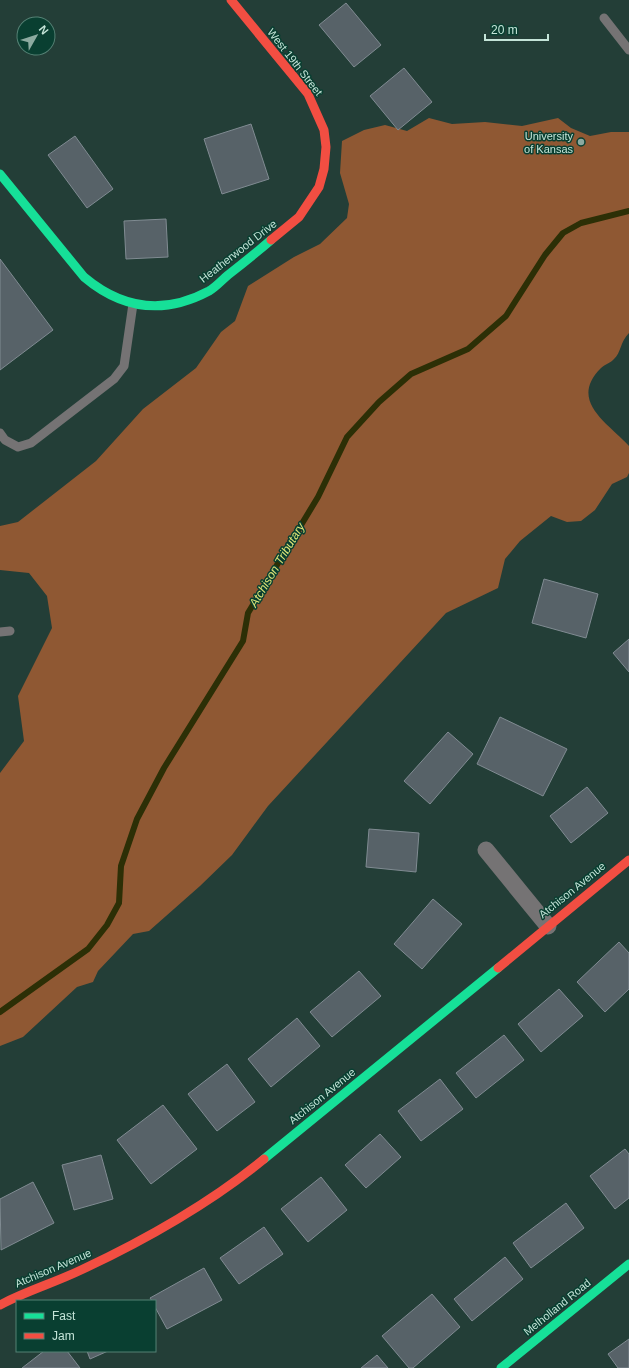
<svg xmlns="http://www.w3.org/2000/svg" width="629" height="1368" font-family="Helvetica,sans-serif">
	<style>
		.forest { fill: #8f5833 }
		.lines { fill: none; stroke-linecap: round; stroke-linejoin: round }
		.stream { stroke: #2c2f06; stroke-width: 6 }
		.building { fill: #576268; stroke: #808b92 }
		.lane { stroke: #757374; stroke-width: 9 }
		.street { stroke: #757374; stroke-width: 17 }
		.fast { stroke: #16e098; stroke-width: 9 }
		.jam { stroke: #f24e42; stroke-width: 9 }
		.poi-dot { fill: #8caaa0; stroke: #093f31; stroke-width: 1.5 }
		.labels { text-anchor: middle; stroke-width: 3; stroke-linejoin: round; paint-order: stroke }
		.street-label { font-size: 11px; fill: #c4e4d8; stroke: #093f31 }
		.poi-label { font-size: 11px; fill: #c4e4d8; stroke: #093f31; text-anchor: end }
		.water-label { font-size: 12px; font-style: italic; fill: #e2e778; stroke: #093f31 }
	</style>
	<rect width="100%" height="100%" fill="#233e37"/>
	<path class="forest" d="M 429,118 L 452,124 L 485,122 L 522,126 L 558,118 L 571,128 L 590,136 L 611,132 L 629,132 L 629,333 C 620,342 621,353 614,359 C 611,363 605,364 601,368 C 568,401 608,423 629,446 L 629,473 L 627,477 L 612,484 L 595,510 L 581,521 L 567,522 L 551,516 L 520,541 L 505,559 L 498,588 L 446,613 L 268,806 L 232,855 L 200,886 L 149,931 L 133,934 L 98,971 L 93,982 L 77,987 L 23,1037 L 0,1046 L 0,773 L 24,741 L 18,696 L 52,628 L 47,596 L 29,573 L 0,570 L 0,526 L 18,522 L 96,461 L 143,409 L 196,368 L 221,332 L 235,321 L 248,286 L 294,257 L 320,244 L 347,218 L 349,204 L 340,173 L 342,141 L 364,130 L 385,125 L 407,131 Z"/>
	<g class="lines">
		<path class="stream" d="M 0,1012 L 88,949 L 107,925 L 119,903 L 121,866 L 137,819 L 164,768 L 243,641 L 248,613 L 318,497 L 347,437 L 379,402 L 411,374 L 468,349 L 506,316 L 545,255 L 563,233 L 581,223 L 629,211"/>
	</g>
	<g class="building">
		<path d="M 346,3 L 381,45 L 354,67 L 319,25 Z"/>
		<path d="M 404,68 L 432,102 L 398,130 L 370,96 Z"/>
		<path d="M 251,124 L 269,179 L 222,194 L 204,139 Z"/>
		<path d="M 75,136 L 113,189 L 87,208 L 48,155 Z"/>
		<path d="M 166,219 L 168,257 L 126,259 L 124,221 Z"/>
		<path d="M 0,259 L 53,330 L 0,370 Z"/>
		<path d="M 544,579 L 598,594 L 586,638 L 532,623 Z"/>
		<path d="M 629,639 L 629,672 L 613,653 Z"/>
		<path d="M 500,717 L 567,749 L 543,796 L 477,764 Z"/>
		<path d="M 448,732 L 473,754 L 430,804 L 404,781 Z"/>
		<path d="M 587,787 L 608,813 L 571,843 L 550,816 Z"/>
		<path d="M 369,829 L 419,833 L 416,872 L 366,867 Z"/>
		<path d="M 433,899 L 462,924 L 422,969 L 394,944 Z"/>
		<path d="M 619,942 L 629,953 L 629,989 L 605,1012 L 577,982 Z"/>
		<path d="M 359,971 L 381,996 L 332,1037 L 310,1012 Z"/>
		<path d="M 559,989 L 583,1016 L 541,1052 L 518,1024 Z"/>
		<path d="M 297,1018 L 320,1046 L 271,1087 L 248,1059 Z"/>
		<path d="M 504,1035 L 524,1060 L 476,1098 L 456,1073 Z"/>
		<path d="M 227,1064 L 255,1102 L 217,1131 L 188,1094 Z"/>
		<path d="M 440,1079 L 463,1109 L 421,1141 L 398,1111 Z"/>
		<path d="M 163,1105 L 197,1149 L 151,1184 L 117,1140 Z"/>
		<path d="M 380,1134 L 401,1157 L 366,1188 L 345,1165 Z"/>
		<path d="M 625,1149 L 629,1154 L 629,1198 L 615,1209 L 590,1176 Z"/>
		<path d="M 101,1155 L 113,1199 L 74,1210 L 62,1165 Z"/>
		<path d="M 321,1177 L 347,1210 L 308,1242 L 281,1209 Z"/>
		<path d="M 33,1182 L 54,1223 L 1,1250 L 0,1199 Z"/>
		<path d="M 566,1203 L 584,1228 L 531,1268 L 513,1243 Z"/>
		<path d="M 264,1227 L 283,1254 L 239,1284 L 220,1258 Z"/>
		<path d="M 505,1257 L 523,1279 L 472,1321 L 454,1299 Z"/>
		<path d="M 204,1268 L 222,1300 L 167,1329 L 155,1307 L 155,1301 L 152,1301 L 150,1298 Z"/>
		<path d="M 432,1294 L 460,1327 L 413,1368 L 409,1368 L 382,1336 Z"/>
		<path d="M 629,1339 L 629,1368 L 618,1368 L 608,1354 Z"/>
		<path d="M 44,1351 L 67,1351 L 80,1368 L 22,1368 Z"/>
		<path d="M 87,1351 L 108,1351 L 90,1359 Z"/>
		<path d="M 377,1355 L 388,1368 L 361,1368 Z"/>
	</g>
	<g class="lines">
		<g class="lane">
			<path d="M 604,18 L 629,50"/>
			<path d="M 0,433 L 5,440 L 18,447 L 31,443 L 114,379 L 124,366 L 133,304"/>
			<path d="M 0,632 L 10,631"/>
		</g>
		<path class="street" d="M 486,850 L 548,926"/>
		<g class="fast">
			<path d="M 0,174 L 84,277 C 122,309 164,315 209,291 C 216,287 222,280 228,275 C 242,264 257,252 271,240"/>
			<path d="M 264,1159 L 498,968"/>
			<path d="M 501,1368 L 629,1264"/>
		</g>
		<g class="jam">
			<path d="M 231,0 L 308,94 L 324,130 L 326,147 L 324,169 L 319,187 L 299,217 L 271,240"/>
			<path d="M 498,968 L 629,860"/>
			<path d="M 0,1305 C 26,1291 54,1283 81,1270 C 145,1240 209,1204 264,1159"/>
		</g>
	</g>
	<circle class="poi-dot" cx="581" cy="142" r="4"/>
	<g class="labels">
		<g class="street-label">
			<text transform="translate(295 62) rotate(52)" y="4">West 19th Street</text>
			<text transform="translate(238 251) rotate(-38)" y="4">Heatherwood Drive</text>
			<text transform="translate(572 890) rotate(-39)" y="4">Atchison Avenue</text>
			<text transform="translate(322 1096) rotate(-39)" y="4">Atchison Avenue</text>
			<text transform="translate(53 1268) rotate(-23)" y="4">Atchison Avenue</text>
			<text transform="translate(557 1307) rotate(-39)" y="4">Melholland Road</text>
		</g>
		<g class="poi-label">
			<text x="573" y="140">University<tspan x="573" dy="13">of Kansas</tspan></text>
		</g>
		<g class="water-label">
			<text transform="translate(277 565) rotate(-59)" y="4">Atchison Tributary</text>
		</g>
	</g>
	<rect x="16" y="1300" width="140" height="52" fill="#093f31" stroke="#548174"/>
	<rect x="24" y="1313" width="20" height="6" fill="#16e098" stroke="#548174"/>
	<text x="52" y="1320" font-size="12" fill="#c4e4d8">Fast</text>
	<rect x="24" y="1333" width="20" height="6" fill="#f24e42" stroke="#548174"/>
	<text x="52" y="1340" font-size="12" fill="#c4e4d8">Jam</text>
	<g transform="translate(36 36) rotate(51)"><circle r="19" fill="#093f31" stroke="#548174"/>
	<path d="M0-3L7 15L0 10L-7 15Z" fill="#8caaa0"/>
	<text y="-6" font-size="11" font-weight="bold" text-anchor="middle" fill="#c4e4d8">N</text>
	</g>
	<path d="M485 34v6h63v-6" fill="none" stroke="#c4e4d8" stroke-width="2"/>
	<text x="491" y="34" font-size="12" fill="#c4e4d8" stroke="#093f31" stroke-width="3" paint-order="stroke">20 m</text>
</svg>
